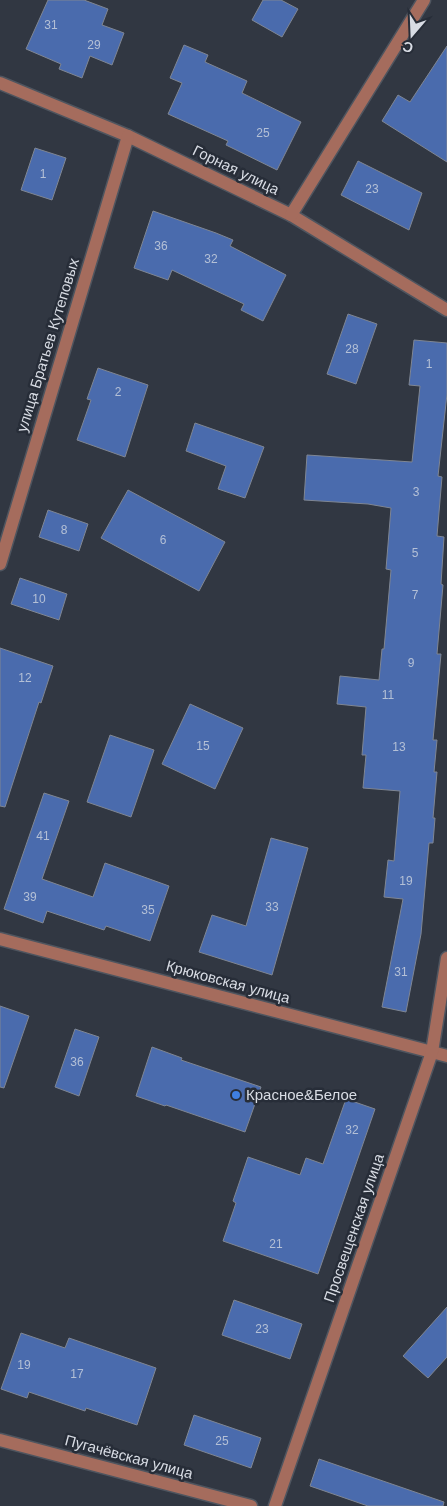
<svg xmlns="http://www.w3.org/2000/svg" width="447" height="1506" font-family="Helvetica,sans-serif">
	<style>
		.building { fill: #4a6bad; stroke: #7f8693 }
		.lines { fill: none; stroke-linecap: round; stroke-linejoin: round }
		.minor-casing { stroke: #4f555f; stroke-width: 15 }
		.minor { stroke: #a56c5d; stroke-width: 12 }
		.shop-dot { fill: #3f7fe0; stroke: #272d38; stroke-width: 2 }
		.labels { text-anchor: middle; stroke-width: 5; stroke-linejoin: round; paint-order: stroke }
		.number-label { font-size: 12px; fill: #b4c0d6 }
		.street-label { font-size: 15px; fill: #d8dce4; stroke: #272d38 }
		.poi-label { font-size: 15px; fill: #d8dce4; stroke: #272d38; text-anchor: start }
	</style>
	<rect width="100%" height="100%" fill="#313742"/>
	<g class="building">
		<path d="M 48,0 L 84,0 L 108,9 L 102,25 L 124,33 L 112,65 L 90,56 L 82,78 L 59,69 L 61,64 L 26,49 Z"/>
		<path d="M 263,0 L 281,0 L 298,9 L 282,37 L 252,20 Z"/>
		<path d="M 184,45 L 208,55 L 205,62 L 247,81 L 242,93 L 301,122 L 277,170 L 226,145 L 228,141 L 168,114 L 182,83 L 170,78 Z"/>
		<path d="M 447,46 L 447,162 L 382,121 L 398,95 L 410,102 Z"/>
		<path d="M 35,148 L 66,158 L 52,200 L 21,190 Z"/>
		<path d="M 358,161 L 422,193 L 409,230 L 341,195 Z"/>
		<path d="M 153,211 L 216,233 L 233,240 L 230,246 L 286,275 L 263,321 L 241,310 L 244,304 L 172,270 L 168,280 L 134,268 Z"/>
		<path d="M 348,314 L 377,324 L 356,384 L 327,374 Z"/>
		<path d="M 414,340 L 447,343 L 447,394 L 438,476 L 442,477 L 437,536 L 444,537 L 441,584 L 443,585 L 437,654 L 441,654 L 433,740 L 437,740 L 434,772 L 437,772 L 433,818 L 435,818 L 433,843 L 429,843 L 421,934 L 406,1012 L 382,1007 L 403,899 L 384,897 L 388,860 L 394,861 L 400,791 L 363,788 L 366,755 L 362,755 L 366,707 L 337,704 L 340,676 L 379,680 L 382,649 L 384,649 L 391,570 L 386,569 L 391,508 L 368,504 L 304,500 L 307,455 L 412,462 L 420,386 L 409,385 Z"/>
		<path d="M 98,368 L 148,385 L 125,457 L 77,440 L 91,400 L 87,399 Z"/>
		<path d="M 195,423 L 264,447 L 245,498 L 218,489 L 226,466 L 186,451 Z"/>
		<path d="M 128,490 L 225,542 L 199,591 L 101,538 Z"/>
		<path d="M 48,510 L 88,524 L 79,551 L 39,537 Z"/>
		<path d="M 20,578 L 67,594 L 59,620 L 11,604 Z"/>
		<path d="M 0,648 L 53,666 L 41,703 L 39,702 L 5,807 L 0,806 Z"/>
		<path d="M 190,704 L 243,728 L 215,789 L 162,764 Z"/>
		<path d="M 110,735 L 154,750 L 131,817 L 87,802 Z"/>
		<path d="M 44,793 L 69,801 L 42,879 L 93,897 L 105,863 L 169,886 L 150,941 L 106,926 L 104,930 L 47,911 L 43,923 L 4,909 Z"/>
		<path d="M 271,838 L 308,848 L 272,975 L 199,952 L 212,915 L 246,926 Z"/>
		<path d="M 0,1006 L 29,1016 L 4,1088 L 0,1087 Z"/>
		<path d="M 75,1029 L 99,1037 L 79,1096 L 55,1087 Z"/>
		<path d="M 152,1047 L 182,1058 L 181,1060 L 261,1087 L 245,1132 L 166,1105 L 165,1106 L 136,1096 Z"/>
		<path d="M 346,1099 L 375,1109 L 318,1274 L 223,1241 L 236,1203 L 233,1201 L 248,1157 L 300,1175 L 306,1158 L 323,1164 Z"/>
		<path d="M 234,1300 L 302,1324 L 290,1359 L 222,1335 Z"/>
		<path d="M 447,1307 L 447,1357 L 428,1378 L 403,1356 Z"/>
		<path d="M 21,1333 L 65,1348 L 69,1338 L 156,1368 L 137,1425 L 86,1408 L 85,1411 L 29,1392 L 27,1398 L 1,1389 Z"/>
		<path d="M 194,1415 L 261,1438 L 251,1468 L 184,1445 Z"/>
		<path d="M 319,1459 L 444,1502 L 443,1506 L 368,1506 L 310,1486 Z"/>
	</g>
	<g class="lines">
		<g class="minor-casing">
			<g id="minor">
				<path d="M 0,83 L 128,136 L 291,215 L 447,310"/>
				<path d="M 291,215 L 424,0"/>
				<path d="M 0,564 L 128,136"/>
				<path d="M 0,939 L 447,1056"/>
				<path d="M 0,1440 L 251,1506"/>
				<path d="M 275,1506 L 432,1052 L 447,958"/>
			</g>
		</g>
		<use href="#minor" class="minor"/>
	</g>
	<circle class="shop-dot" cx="236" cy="1095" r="5"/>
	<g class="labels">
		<g class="number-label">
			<text x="51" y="29">31</text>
			<text x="94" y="49">29</text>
			<text x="263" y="137">25</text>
			<text x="43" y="178">1</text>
			<text x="372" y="193">23</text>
			<text x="161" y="250">36</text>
			<text x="211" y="263">32</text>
			<text x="352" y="353">28</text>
			<text x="429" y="368">1</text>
			<text x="118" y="396">2</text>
			<text x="416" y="496">3</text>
			<text x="64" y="534">8</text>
			<text x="163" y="544">6</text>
			<text x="415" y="557">5</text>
			<text x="415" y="599">7</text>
			<text x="39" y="603">10</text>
			<text x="411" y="667">9</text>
			<text x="25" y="682">12</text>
			<text x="388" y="699">11</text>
			<text x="203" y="750">15</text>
			<text x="399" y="751">13</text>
			<text x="43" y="840">41</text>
			<text x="406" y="885">19</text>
			<text x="30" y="901">39</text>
			<text x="272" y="911">33</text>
			<text x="148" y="914">35</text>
			<text x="401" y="976">31</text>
			<text x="77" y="1066">36</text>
			<text x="352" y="1134">32</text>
			<text x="276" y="1248">21</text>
			<text x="262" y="1333">23</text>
			<text x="24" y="1369">19</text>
			<text x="77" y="1378">17</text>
			<text x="222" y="1445">25</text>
		</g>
		<g class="street-label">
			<text transform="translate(236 170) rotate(26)" y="5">Горная улица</text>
			<text transform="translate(48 345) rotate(-73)" y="5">улица Братьев Кутеповых</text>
			<text transform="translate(228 982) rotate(15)" y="5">Крюковская улица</text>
			<text transform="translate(354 1228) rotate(-71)" y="5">Просвещенская улица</text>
			<text transform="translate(129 1457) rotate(15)" y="5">Пугачёвская улица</text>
		</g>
		<g class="poi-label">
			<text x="246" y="1100">Красное&amp;Белое</text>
		</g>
	</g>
	<g transform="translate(412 35) rotate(199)" stroke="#272d38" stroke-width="4" paint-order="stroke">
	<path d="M0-4L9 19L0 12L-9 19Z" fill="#d8dce4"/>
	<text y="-8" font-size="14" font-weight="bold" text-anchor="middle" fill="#d8dce4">С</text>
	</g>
</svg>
